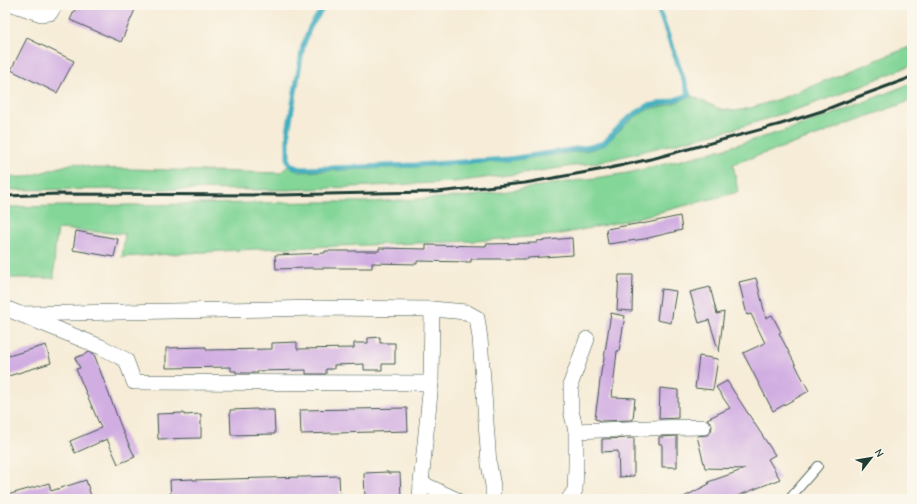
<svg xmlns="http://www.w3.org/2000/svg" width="917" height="504" font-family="'Comic Neue',sans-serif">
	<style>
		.green { fill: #83d698; stroke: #518a66 }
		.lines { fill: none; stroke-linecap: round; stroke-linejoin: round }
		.stream { stroke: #42afc0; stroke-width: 5 }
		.building { fill: #d1aee2 }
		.lane-casing { stroke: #3f574c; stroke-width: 10 }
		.street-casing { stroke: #3f574c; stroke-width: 16 }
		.lane { stroke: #fff; stroke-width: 8 }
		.street { stroke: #fff; stroke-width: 15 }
		.rail { stroke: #1f3d34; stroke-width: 3 }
	</style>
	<rect width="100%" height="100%" fill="#fbf7ec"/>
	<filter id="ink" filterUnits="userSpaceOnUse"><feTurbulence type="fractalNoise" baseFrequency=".025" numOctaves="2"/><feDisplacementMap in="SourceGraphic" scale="8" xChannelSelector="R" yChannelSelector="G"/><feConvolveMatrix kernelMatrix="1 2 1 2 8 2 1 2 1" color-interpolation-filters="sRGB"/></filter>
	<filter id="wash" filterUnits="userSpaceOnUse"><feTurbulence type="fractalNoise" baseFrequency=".012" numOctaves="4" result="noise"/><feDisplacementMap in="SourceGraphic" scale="16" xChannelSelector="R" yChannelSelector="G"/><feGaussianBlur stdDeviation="0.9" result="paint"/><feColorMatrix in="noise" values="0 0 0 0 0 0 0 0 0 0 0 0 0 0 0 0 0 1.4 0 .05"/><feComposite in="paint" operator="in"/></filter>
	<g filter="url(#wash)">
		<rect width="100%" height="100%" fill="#f6ecd7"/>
		<g class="green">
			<path d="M 912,46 L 912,65 L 845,92 L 810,105 L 737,128 L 600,162 L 546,170 L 454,182 L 288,190 L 126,189 L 5,190 L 5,177 L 26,177 L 74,163 L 93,168 L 280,173 L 288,166 L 300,172 L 416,167 L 509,161 L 590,150 L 605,145 L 626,124 L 635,117 L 649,109 L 669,105 L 692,96 L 720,109 L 735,111 L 751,108 L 782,98 Z"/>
			<path d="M 912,83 L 912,100 L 899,105 L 854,121 L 819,135 L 733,164 L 738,192 L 625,221 L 556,235 L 475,241 L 255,249 L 122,257 L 125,234 L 58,229 L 55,247 L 54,278 L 5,278 L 5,207 L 323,202 L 370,202 L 474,196 L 628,173 L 706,154 L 780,132 L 831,115 Z"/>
		</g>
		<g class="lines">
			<path class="stream" d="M 325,5 L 310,27 L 303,46 L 288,132 L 288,160 L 290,165 L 301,169 L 416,165 L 509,159 L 590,147 L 604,143 L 624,122 L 633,115 L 648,106 L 668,102 L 689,95 L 657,5"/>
		</g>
		<g id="blocks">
			<g class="building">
				<path d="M 77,5 L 137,5 L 121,42 L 70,20 Z"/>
				<path d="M 27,38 L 74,61 L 57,93 L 11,70 Z"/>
				<path d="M 680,216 L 682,230 L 644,239 L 608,244 L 606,229 L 642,223 L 642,224 Z"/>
				<path d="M 76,231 L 118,239 L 114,257 L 73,250 Z"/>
				<path d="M 572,238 L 573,255 L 528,258 L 528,259 L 471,259 L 471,262 L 417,261 L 417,264 L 372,263 L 372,268 L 307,268 L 276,269 L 275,255 L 325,253 L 325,251 L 379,251 L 379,248 L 426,249 L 426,245 L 486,246 L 486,244 L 537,243 L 537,241 Z"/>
				<path d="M 619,275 L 633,275 L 632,311 L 617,310 Z"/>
				<path d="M 756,278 L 766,318 L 772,315 L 781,332 L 779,333 L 809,391 L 773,411 L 743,353 L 765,343 L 751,314 L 747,315 L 739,282 Z"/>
				<path d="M 710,287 L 717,314 L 724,312 L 719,352 L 709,320 L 699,323 L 690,292 Z"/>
				<path d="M 661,289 L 676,291 L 671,323 L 657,320 Z"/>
				<path d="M 611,313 L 625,316 L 619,351 L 617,351 L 612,397 L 635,398 L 633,420 L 601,421 L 595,419 L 602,365 L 603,365 Z"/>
				<path d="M 380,337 L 380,343 L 395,343 L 395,364 L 382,364 L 382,370 L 364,370 L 364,364 L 334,365 L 334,369 L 326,369 L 326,374 L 306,374 L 306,370 L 258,371 L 258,373 L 236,373 L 236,371 L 231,371 L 231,367 L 166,368 L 166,348 L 206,347 L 206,350 L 272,349 L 272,343 L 297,342 L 297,349 L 354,348 L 354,343 L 368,343 L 368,338 Z"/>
				<path d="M 46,345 L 51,363 L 5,377 L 5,357 Z"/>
				<path d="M 90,352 L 94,354 L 123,432 L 135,457 L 118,464 L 107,439 L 75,453 L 70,441 L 101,428 L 76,369 L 80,368 L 75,358 Z"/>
				<path d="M 699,356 L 718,359 L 713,390 L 695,388 Z"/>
				<path d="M 727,381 L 775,455 L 768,459 L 780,479 L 730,499 L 680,499 L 709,484 L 708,482 L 745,469 L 705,468 L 697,436 L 707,435 L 711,432 L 712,426 L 710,422 L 707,419 L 730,408 L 716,387 Z"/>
				<path d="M 660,388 L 678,390 L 678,418 L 659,419 Z"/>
				<path d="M 407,408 L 408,431 L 301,434 L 300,410 Z"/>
				<path d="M 257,409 L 257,410 L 274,410 L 275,434 L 231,435 L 230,410 Z"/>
				<path d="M 184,413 L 184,415 L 201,414 L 201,438 L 158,439 L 157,414 Z"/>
				<path d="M 677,436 L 677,467 L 662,467 L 662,444 L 659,444 L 659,437 Z"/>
				<path d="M 634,438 L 634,476 L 619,477 L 618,451 L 602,452 L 602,439 Z"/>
				<path d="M 388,472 L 388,473 L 400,473 L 401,497 L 365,497 L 364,473 Z"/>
				<path d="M 339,476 L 340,499 L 171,499 L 170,480 L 193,479 L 193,480 Z"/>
				<path d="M 86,480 L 92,499 L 8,499 L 7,495 L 49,483 L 51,491 Z"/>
			</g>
		</g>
	</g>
	<g filter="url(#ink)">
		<use href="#blocks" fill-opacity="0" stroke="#3f574c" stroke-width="1"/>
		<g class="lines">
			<g class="lane-casing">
				<path id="lane" d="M 792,499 L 791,497 L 818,466"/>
			</g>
			<g class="street-casing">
				<g id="street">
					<path d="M 15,5 L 41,14 L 50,13 L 55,5"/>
					<path d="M 5,308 L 101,347 L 126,360 L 134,382 L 431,383 L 421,483 L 455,499"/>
					<path d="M 20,314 L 319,308 L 432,309 L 466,312 L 477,318 L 480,338 L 489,464 L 493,486 L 493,499"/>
					<path d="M 431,383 L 432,309"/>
					<path d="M 576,431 L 648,428 L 703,427"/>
					<path d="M 420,499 L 421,483"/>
					<path d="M 569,499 L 575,490 L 576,466 L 576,431 L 571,411 L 571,383 L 587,339"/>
				</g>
			</g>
			<use href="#lane" class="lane"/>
			<use href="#street" class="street"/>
			<path class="rail" d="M 5,196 L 59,194 L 281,195 L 373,193 L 437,192 L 525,183 L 610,168 L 655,158 L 781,124 L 822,111 L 860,96 L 904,80 L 912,76"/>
		</g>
	</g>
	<rect width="917" height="504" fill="none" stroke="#fbf7ec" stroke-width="20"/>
	<g transform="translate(871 458) rotate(59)" stroke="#fbf7ec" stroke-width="3" paint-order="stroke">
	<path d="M0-3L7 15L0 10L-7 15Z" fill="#1f3d34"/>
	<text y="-6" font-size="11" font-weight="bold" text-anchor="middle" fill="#1f3d34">N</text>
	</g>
</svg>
